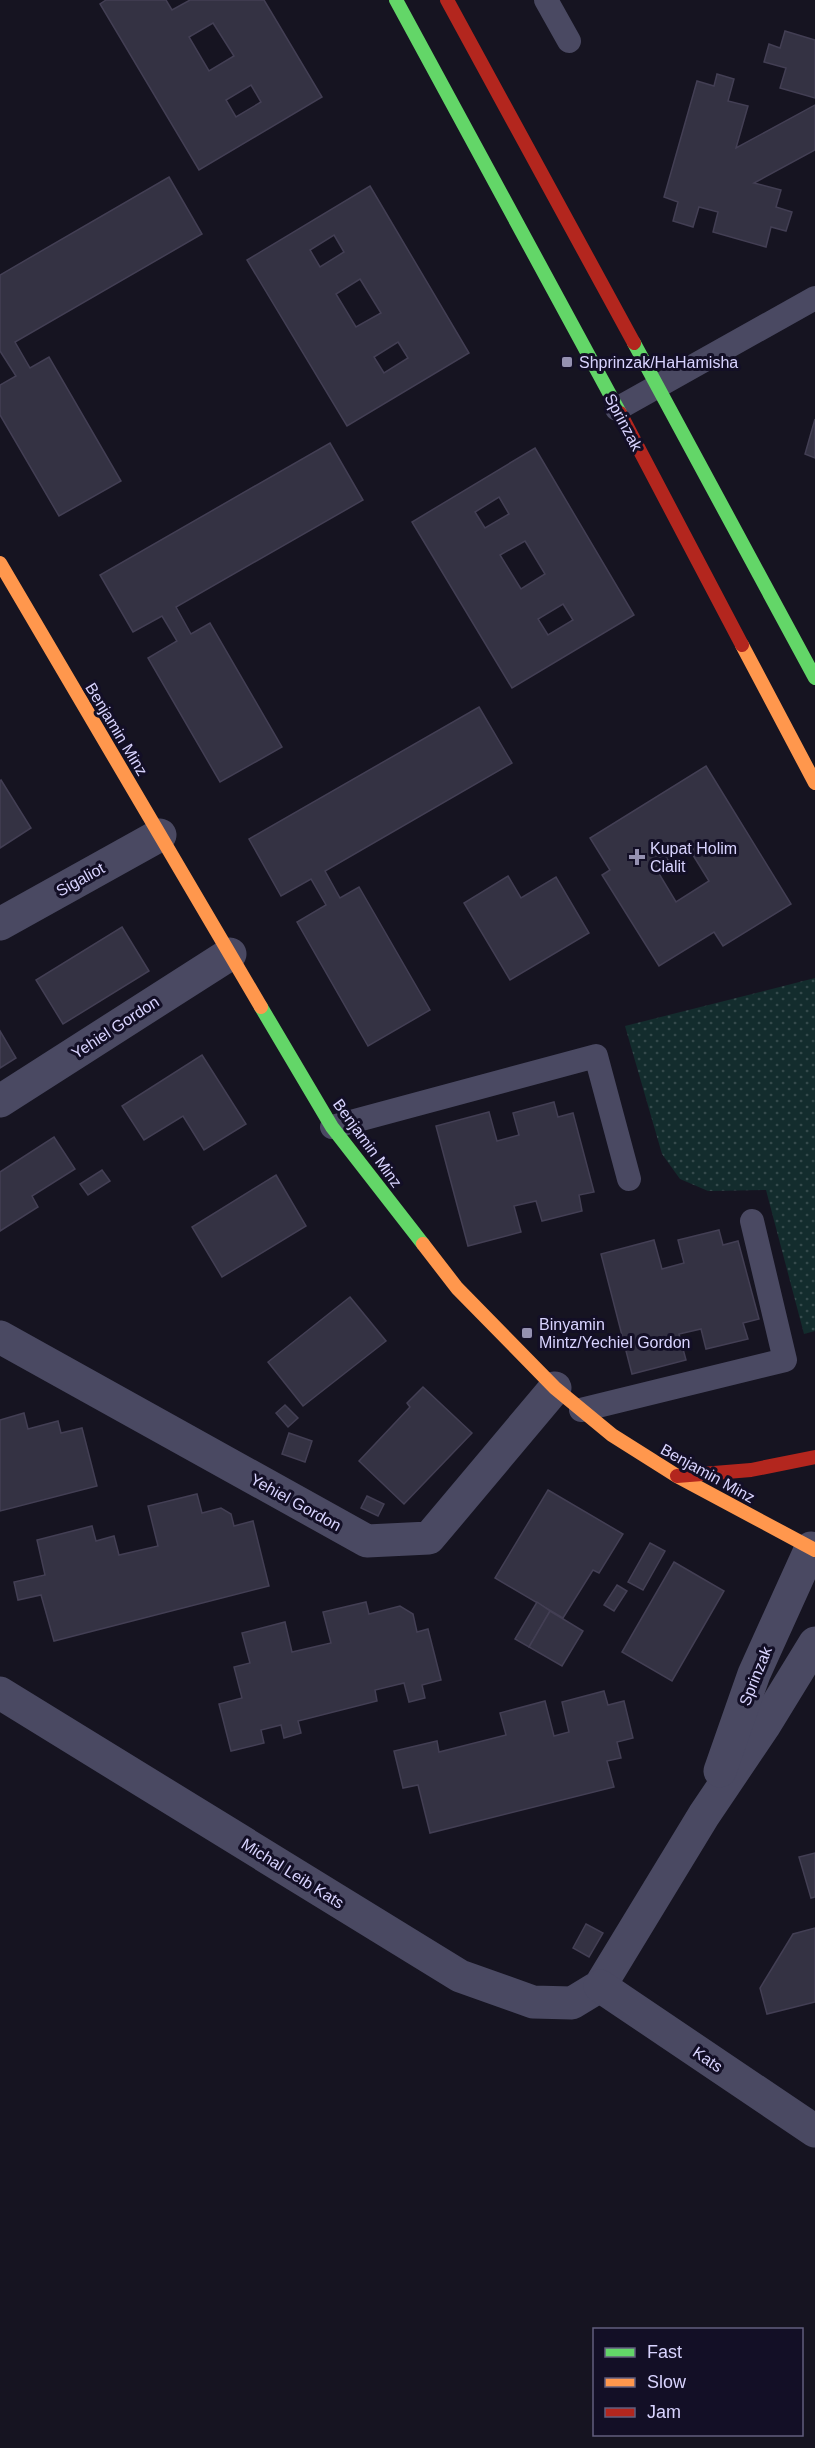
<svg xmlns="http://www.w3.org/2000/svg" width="815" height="2448" font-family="Helvetica,sans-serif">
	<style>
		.grass { fill: url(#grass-dots) }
		.building { fill: #343243; stroke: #433f54; stroke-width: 1.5; fill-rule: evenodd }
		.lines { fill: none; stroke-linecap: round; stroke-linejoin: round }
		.lane { stroke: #4a4962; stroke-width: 24 }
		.street { stroke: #4a4962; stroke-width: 33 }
		.fast { stroke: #63d668; stroke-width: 14 }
		.slow { stroke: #ff974d; stroke-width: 14 }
		.jam { stroke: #b3261e; stroke-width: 14 }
		.poi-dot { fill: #9591b1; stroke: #130f26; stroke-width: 2 }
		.labels { text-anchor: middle; stroke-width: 6; stroke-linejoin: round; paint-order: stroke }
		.poi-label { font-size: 16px; fill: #d9d4ff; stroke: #130f26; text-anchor: start }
		.street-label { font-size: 16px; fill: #d9d4ff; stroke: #130f26 }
	</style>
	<defs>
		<pattern id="grass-dots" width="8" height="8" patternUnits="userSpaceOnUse" patternTransform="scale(1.5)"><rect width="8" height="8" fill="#132c2d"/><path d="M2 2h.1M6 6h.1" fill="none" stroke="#354a4c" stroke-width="1.8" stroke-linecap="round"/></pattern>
	</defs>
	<rect width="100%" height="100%" fill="#161421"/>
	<path class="grass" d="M 815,978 L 815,1331 L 804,1334 L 766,1190 L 708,1191 L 680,1179 L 662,1154 L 625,1026 Z"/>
	<g class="building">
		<path d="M 106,0 L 166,0 L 172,10 L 190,0 L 264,0 L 322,97 L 199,170 L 100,4 ZM 213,23 L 234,56 L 209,71 L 189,37 ZM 251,85 L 261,102 L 236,117 L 226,100 Z"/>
		<path d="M 785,31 L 815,40 L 815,98 L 780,88 L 786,68 L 764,62 L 769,44 L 780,48 Z"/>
		<path d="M 717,74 L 734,79 L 728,101 L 748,106 L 736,148 L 815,105 L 815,150 L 754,183 L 781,190 L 776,207 L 792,212 L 786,231 L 771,227 L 766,247 L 713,232 L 718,212 L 699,207 L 693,227 L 673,221 L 678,202 L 664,197 L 697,81 L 714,86 Z"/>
		<path d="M 169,177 L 202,234 L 15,342 L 30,368 L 49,357 L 121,481 L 59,516 L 0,415 L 0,385 L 16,376 L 0,351 L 0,275 Z"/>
		<path d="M 370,186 L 469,353 L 347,426 L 247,260 ZM 334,235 L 344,252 L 320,267 L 310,250 ZM 360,279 L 381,313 L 356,327 L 336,294 ZM 398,342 L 408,358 L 384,373 L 374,357 Z"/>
		<path d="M 815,419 L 815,458 L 805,454 Z"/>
		<path d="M 330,443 L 363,500 L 176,607 L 191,634 L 210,623 L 282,747 L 220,782 L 148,658 L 177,641 L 162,616 L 133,632 L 100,575 Z"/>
		<path d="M 535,448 L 634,615 L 512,688 L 412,522 ZM 499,497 L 509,514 L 485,528 L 475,512 ZM 525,541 L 545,574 L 521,589 L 500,555 ZM 563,604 L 573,620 L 548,635 L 538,619 Z"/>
		<path d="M 479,707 L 512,763 L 325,871 L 340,898 L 359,887 L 430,1010 L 368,1046 L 297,922 L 326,905 L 311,879 L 281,896 L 249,839 Z"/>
		<path d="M 706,766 L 791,904 L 723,946 L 714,932 L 659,966 L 602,875 L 610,870 L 590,838 ZM 688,847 L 709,881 L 676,902 L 655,867 Z"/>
		<path d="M 1,780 L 31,828 L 0,848 L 0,781 Z"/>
		<path d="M 508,876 L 521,898 L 556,877 L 589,933 L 510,980 L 464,903 Z"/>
		<path d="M 122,927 L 149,971 L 63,1024 L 36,980 Z"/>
		<path d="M 0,1031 L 16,1058 L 0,1068 Z"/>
		<path d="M 202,1055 L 246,1124 L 204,1150 L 183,1116 L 144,1140 L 122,1106 Z"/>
		<path d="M 554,1102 L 558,1117 L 573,1113 L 594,1192 L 579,1195 L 582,1211 L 542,1221 L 536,1201 L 514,1206 L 521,1232 L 468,1246 L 436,1126 L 489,1112 L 497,1141 L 519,1135 L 513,1113 Z"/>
		<path d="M 54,1137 L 75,1169 L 32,1196 L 38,1207 L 0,1231 L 0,1172 Z"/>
		<path d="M 102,1170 L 110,1181 L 88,1195 L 80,1184 Z"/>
		<path d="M 276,1175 L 306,1226 L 222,1277 L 192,1227 Z"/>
		<path d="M 719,1230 L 723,1245 L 738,1241 L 759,1319 L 743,1323 L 748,1339 L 706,1349 L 701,1329 L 679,1334 L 686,1360 L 632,1374 L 601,1254 L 654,1240 L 662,1269 L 684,1263 L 678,1240 Z"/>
		<path d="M 350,1297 L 386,1341 L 303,1406 L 268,1362 Z"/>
		<path d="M 423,1387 L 472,1433 L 404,1504 L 359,1461 L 410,1407 L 407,1403 Z"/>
		<path d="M 285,1405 L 298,1418 L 288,1427 L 276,1413 Z"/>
		<path d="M 24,1413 L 28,1429 L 58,1421 L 61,1433 L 82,1428 L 97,1486 L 0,1511 L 0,1420 Z"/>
		<path d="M 289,1433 L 312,1441 L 305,1462 L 282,1454 Z"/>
		<path d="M 548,1490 L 623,1534 L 599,1573 L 593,1570 L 563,1618 L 495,1578 Z"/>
		<path d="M 197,1494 L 202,1513 L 221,1508 L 231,1514 L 234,1526 L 253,1521 L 269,1586 L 54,1641 L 41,1595 L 18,1600 L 14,1582 L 45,1575 L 37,1540 L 92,1526 L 96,1541 L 114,1536 L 119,1555 L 158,1546 L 148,1506 Z"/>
		<path d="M 367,1496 L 384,1504 L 378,1516 L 361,1508 Z"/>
		<path d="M 650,1543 L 665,1551 L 643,1590 L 628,1582 Z"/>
		<path d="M 674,1562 L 724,1591 L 672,1681 L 622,1652 Z"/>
		<path d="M 617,1585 L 627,1591 L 614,1611 L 604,1605 Z"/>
		<path d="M 366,1602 L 369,1614 L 400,1606 L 413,1614 L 417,1632 L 428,1629 L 441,1680 L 422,1685 L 425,1698 L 409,1702 L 404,1683 L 375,1690 L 377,1701 L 298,1721 L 301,1733 L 284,1738 L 281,1725 L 261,1730 L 264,1743 L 231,1751 L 219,1704 L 242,1698 L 234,1667 L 250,1663 L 242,1633 L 285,1622 L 292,1652 L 331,1643 L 323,1612 Z"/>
		<path d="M 537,1602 L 550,1611 L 529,1647 L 515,1639 Z"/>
		<path d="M 550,1611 L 583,1631 L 562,1666 L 529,1647 Z"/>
		<path d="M 604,1691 L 608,1705 L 624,1701 L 633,1738 L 617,1742 L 621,1758 L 607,1761 L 614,1787 L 430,1833 L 418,1785 L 403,1788 L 394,1751 L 437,1741 L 439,1752 L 506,1735 L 500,1713 L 545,1701 L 554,1736 L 569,1732 L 562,1702 Z"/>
		<path d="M 815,1853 L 815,1897 L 811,1898 L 799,1857 Z"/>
		<path d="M 586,1924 L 603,1933 L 589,1957 L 573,1948 Z"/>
		<path d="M 815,1928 L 815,2002 L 767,2014 L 760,1988 L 793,1934 Z"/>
	</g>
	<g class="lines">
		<g class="lane">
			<path d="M 546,0 L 569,41"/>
			<path d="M 617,409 L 815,298"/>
			<path d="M 332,1127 L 596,1056 L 629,1179"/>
			<path d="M 581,1410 L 785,1360 L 752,1221"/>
		</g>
		<g class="street">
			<path d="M 0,924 L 160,835"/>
			<path d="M 0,1101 L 230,954"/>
			<path d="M 0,1337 L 367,1541 L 429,1538 L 555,1388"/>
			<path d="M 0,1693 L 460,1976 L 533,2002 L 572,2003 L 600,1986 L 704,1815 L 764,1726 L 815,1643"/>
			<path d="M 720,1771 L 754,1674 L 811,1548"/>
			<path d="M 600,1986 L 815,2131"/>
		</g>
		<g class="fast">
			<path d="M 396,0 L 620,413"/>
			<path d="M 634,343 L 815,678"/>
			<path d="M 261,1007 L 332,1127 L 423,1244"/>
		</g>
		<g class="slow">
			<path d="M 0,563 L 261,1007"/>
			<path d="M 742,645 L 815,783"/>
			<path d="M 423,1244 L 457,1288 L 555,1388 L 612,1435 L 677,1476 L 815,1550"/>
		</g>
		<g class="jam">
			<path d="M 447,0 L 634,343"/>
			<path d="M 620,413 L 742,645"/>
			<path d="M 677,1476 L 751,1470 L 815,1457"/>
		</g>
	</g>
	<g class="poi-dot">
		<rect x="561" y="356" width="12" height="12" rx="3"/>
		<path d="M634 848h6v6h6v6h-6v6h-6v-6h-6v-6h6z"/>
		<rect x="521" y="1327" width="12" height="12" rx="3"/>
	</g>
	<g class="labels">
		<g class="poi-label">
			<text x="579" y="368">Shprinzak/HaHamisha</text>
			<text x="650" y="854">Kupat Holim<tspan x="650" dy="18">Clalit</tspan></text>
			<text x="539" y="1330">Binyamin<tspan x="539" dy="18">Mintz/Yechiel Gordon</tspan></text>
		</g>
		<g class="street-label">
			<text transform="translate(624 422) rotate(62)" y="6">Sprinzak</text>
			<text transform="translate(117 729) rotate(59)" y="6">Benjamin Minz</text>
			<text transform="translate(80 879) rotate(-29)" y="6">Sigaliot</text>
			<text transform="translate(115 1027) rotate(-33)" y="6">Yehiel Gordon</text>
			<text transform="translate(368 1143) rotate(54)" y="6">Benjamin Minz</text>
			<text transform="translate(708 1473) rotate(29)" y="6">Benjamin Minz</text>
			<text transform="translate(296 1502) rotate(29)" y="6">Yehiel Gordon</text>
			<text transform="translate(755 1676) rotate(-68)" y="6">Sprinzak</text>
			<text transform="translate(293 1873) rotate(32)" y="6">Michal Leib Kats</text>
			<text transform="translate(708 2059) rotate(34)" y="6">Kats</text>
		</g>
	</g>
	<rect x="593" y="2328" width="210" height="108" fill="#130f26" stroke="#625e7d" stroke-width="1.5"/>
	<rect x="605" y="2348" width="30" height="9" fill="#63d668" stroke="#625e7d" stroke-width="1.5"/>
	<text x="647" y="2358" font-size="18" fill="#d9d4ff">Fast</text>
	<rect x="605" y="2378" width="30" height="9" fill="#ff974d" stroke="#625e7d" stroke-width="1.5"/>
	<text x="647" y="2388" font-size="18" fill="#d9d4ff">Slow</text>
	<rect x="605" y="2408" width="30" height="9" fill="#b3261e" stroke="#625e7d" stroke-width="1.5"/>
	<text x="647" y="2418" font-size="18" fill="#d9d4ff">Jam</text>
</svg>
